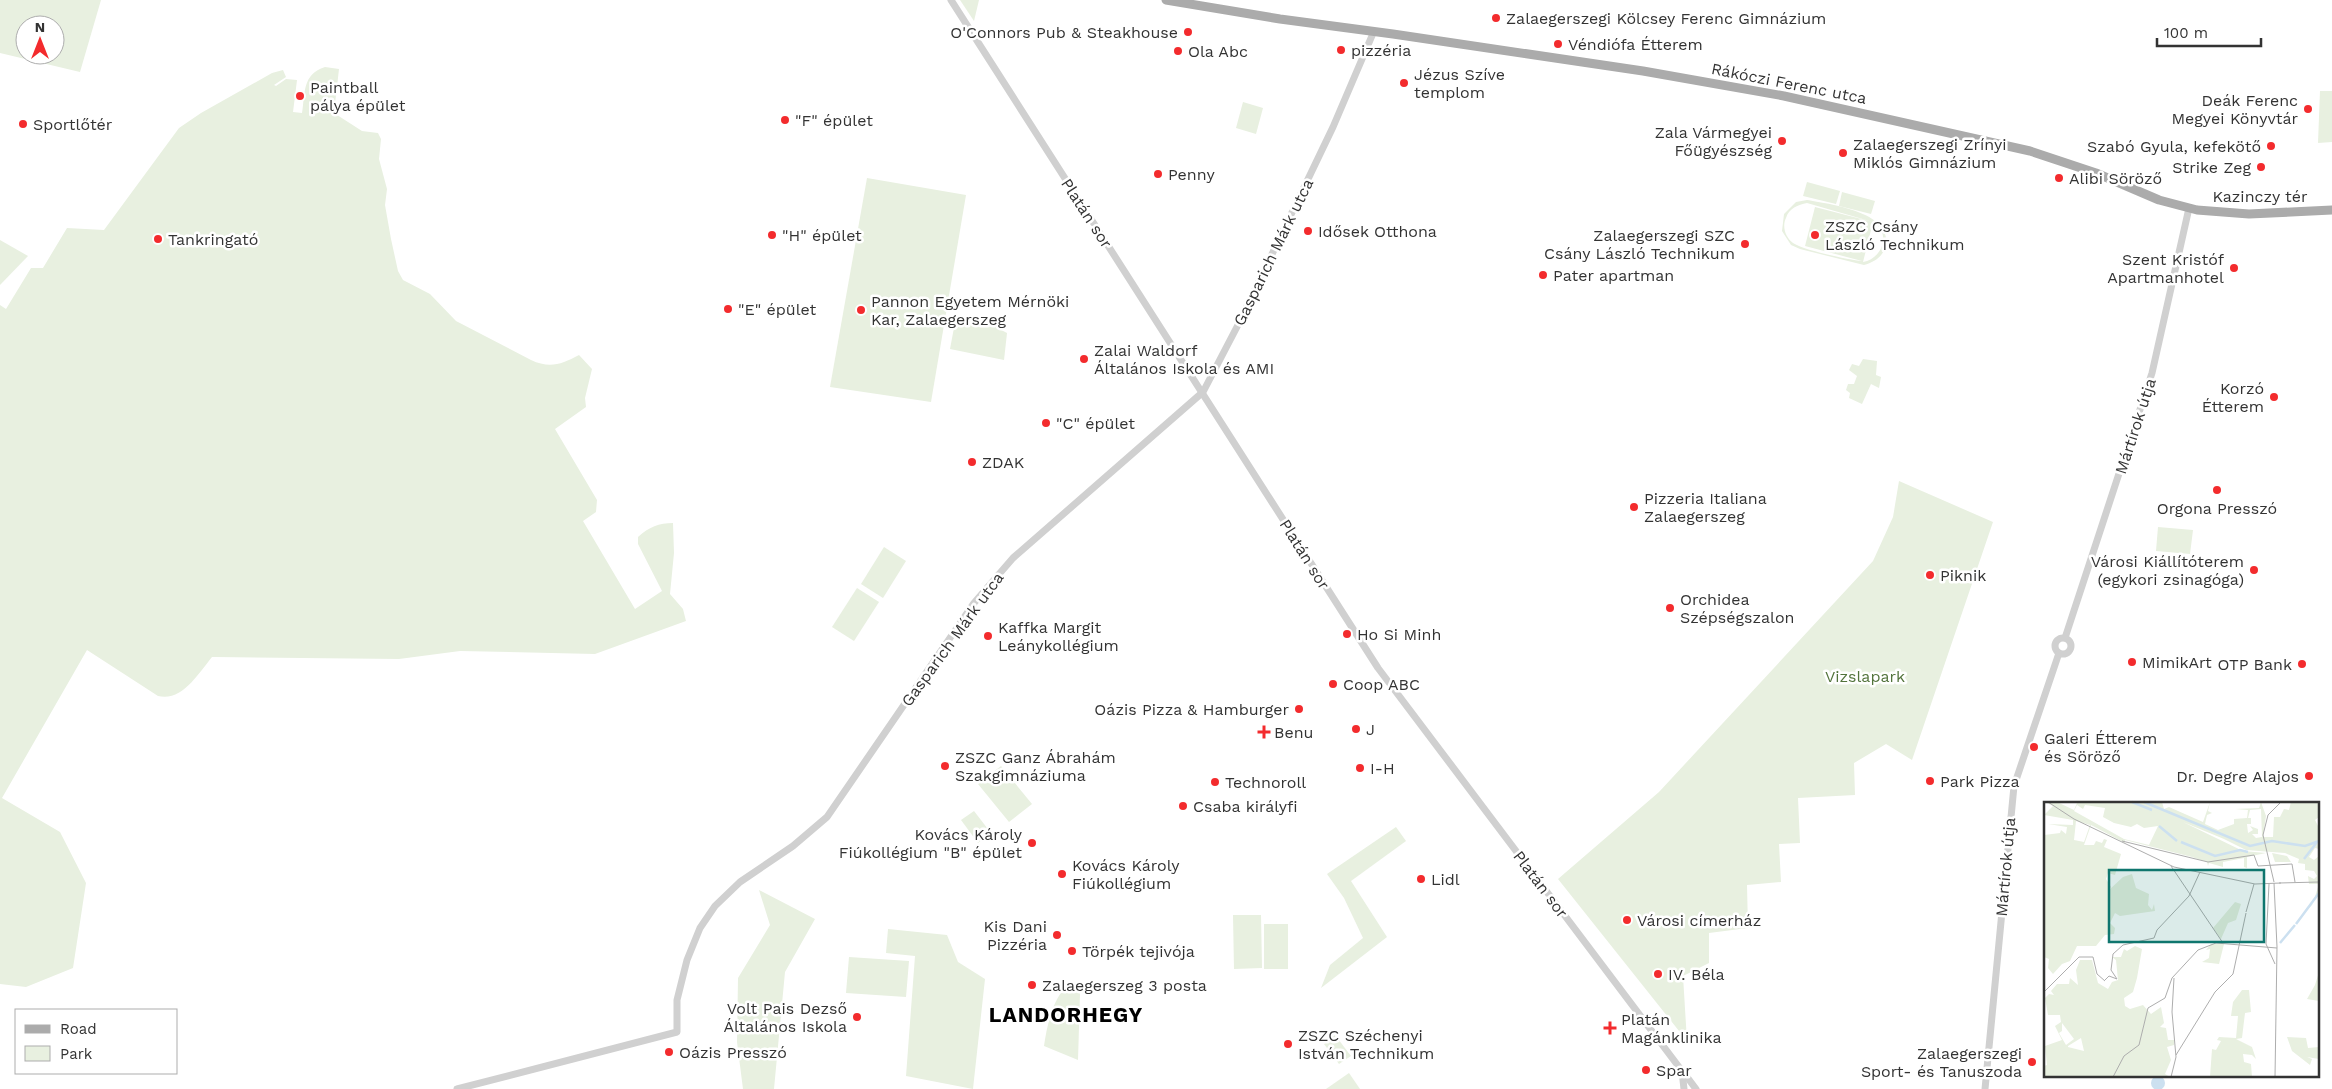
<svg xmlns="http://www.w3.org/2000/svg" width="2332" height="1089" font-family="'Work Sans',sans-serif">
	<style>
		.green { fill: #e8f0e0; fill-rule: evenodd }
		.water { fill: #cce0f0 }
		.lines { fill: none; stroke-linecap: round; stroke-linejoin: round }
		.minor { stroke: #d0d0d0; stroke-width: 7 }
		.major { stroke: #ababab; stroke-width: 9 }
		.poi-dot { fill: #f32b2d; stroke: #fff; stroke-width: 2 }
		.labels { text-anchor: middle; stroke-width: 5; stroke-linejoin: round; paint-order: stroke }
		.poi-label { font-size: 16px; fill: #333; stroke: #fff; text-anchor: start }
		.street-label { font-size: 16px; fill: #333; stroke: #fff }
		.park-label { font-size: 16px; fill: #52733b; stroke: #fff }
		.district-label { font-size: 21px; font-weight: bold; letter-spacing: 1px; fill: #000; stroke: #fff }
		.inset-river { fill: none; stroke: #cce0f0; stroke-width: 2.5 }
		.inset-road { fill: none; stroke: #adadad; stroke-width: 1 }
		.view { fill: #0f766e; fill-opacity: 0.15; stroke: #0f766e; stroke-width: 2.5 }
		.inset-edge { fill: none; stroke: #333; stroke-width: 2.5 }
	</style>
	<rect width="100%" height="100%" fill="#fff"/>
	<g class="green">
		<path d="M 0,0 L 101,0 L 80,72 L 0,53 ZM 25,25 L 55,25 L 55,55 L 25,55 Z"/>
		<path d="M 960,0 L 979,0 L 974,21 Z"/>
		<path d="M 325,67 L 339,69 L 334,113 L 362,131 L 378,133 L 381,139 L 379,159 L 387,189 L 385,205 L 391,239 L 398,271 L 403,280 L 430,294 L 456,321 L 531,360 C 550,369 562,364 579,355 L 592,369 L 585,398 L 586,407 L 555,429 L 597,500 L 596,512 L 583,521 L 635,609 L 662,591 L 638,544 L 638,537 C 649,527 659,523 673,523 L 674,553 L 670,594 L 683,609 L 686,621 L 595,654 L 460,651 L 399,659 L 215,657 L 212,657 C 198,674 182,702 158,696 L 87,650 L 2,798 L 60,832 L 86,883 L 73,968 L 26,987 L 0,984 L 0,305 L 6,309 L 31,268 L 43,268 L 67,228 L 104,230 L 179,128 L 201,113 L 272,73 L 283,70 L 286,77 L 274,85 L 276,86 L 286,79 L 297,80 L 293,112 L 302,113 C 305,94 302,74 325,67 Z"/>
		<path d="M 2320,91 L 2332,91 L 2332,142 L 2318,143 Z"/>
		<path d="M 1243,102 L 1263,108 L 1256,134 L 1236,128 Z"/>
		<path d="M 867,178 L 966,195 L 931,402 L 830,387 Z"/>
		<path d="M 1807,182 L 1840,191 L 1836,204 L 1803,196 Z"/>
		<path d="M 1842,192 L 1875,201 L 1871,214 L 1839,206 Z"/>
		<path d="M 1807,200 C 1830,204 1891,212 1886,244 C 1884,256 1875,262 1864,265 L 1800,249 L 1791,245 L 1782,231 L 1784,214 L 1796,202 ZM 1807,203 L 1873,222 L 1815,207 L 1805,246 L 1862,261 C 1849,260 1803,250 1793,243 C 1785,237 1782,226 1786,218 C 1789,208 1798,205 1807,203 ZM 1873,222 C 1892,233 1882,259 1863,262 Z"/>
		<path d="M 0,240 L 28,256 L 0,285 Z"/>
		<path d="M 956,317 L 986,322 L 1007,333 L 1004,360 L 950,349 Z"/>
		<path d="M 1863,359 L 1877,361 L 1876,375 L 1881,377 L 1879,388 L 1871,384 L 1862,404 L 1849,398 L 1850,393 L 1846,390 L 1848,384 L 1854,384 L 1857,376 L 1849,370 L 1852,364 L 1859,366 Z"/>
		<path d="M 1899,481 L 1993,522 L 1912,760 L 1886,744 L 1854,763 L 1855,795 L 1798,798 L 1800,843 L 1779,844 L 1781,882 L 1747,885 L 1748,928 L 1709,933 L 1709,963 L 1683,976 L 1687,1041 L 1558,879 L 1659,792 L 1873,561 L 1893,517 Z"/>
		<path d="M 2158,527 L 2193,530 L 2190,554 L 2156,551 Z"/>
		<path d="M 884,547 L 906,561 L 883,598 L 861,584 Z"/>
		<path d="M 857,588 L 879,602 L 854,641 L 832,627 Z"/>
		<path d="M 1001,766 L 1032,804 L 1009,822 L 978,784 Z"/>
		<path d="M 974,811 L 991,833 L 978,843 L 961,820 Z"/>
		<path d="M 1396,827 L 1406,841 L 1351,881 L 1387,937 L 1321,988 L 1330,965 L 1363,938 L 1344,898 L 1327,874 Z"/>
		<path d="M 759,890 L 815,919 L 785,972 L 774,1089 L 743,1089 L 737,1042 L 738,978 L 770,925 Z"/>
		<path d="M 1233,915 L 1261,915 L 1262,968 L 1234,969 Z"/>
		<rect x="1264" y="924" width="24" height="45"/>
		<path d="M 888,929 L 947,935 L 958,962 L 985,979 L 973,1089 L 906,1076 L 915,956 L 886,953 Z"/>
		<path d="M 849,957 L 909,961 L 906,997 L 846,993 Z"/>
		<path d="M 1069,984 L 1077,986 L 1080,993 L 1078,1060 L 1044,1046 C 1047,1025 1053,997 1069,984 Z"/>
		<path d="M 1335,1035 L 1351,1056 L 1339,1064 L 1324,1044 Z"/>
		<path d="M 1349,1073 L 1360,1089 L 1326,1089 Z"/>
	</g>
	<circle class="water" cx="2158" cy="1083" r="7"/>
	<g class="lines">
		<g class="minor">
			<path d="M 951,0 L 1378,668 L 1682,1071 L 1684,1089"/>
			<path d="M 2065,638 L 2152,373 L 2189,208"/>
			<circle cx="2063" cy="646" r="8"/>
			<path d="M 1684,1073 L 1696,1089"/>
			<path d="M 457,1089 L 677,1032 L 677,1000 L 687,960 L 700,928 L 715,906 L 740,882 L 793,846 L 827,817 L 974,603 L 1013,558 L 1203,392 L 1239,323 L 1333,127 L 1374,31"/>
			<path d="M 1985,1089 L 2014,786 L 2059,653"/>
		</g>
		<path class="major" d="M 1166,0 L 1280,19 L 1393,34 L 1643,71 L 1784,96 L 2030,151 L 2096,173 L 2159,200 L 2197,210 L 2249,214 L 2332,210"/>
	</g>
	<g class="poi-dot">
		<circle cx="1496" cy="18" r="5"/>
		<circle cx="1188" cy="32" r="5"/>
		<circle cx="1558" cy="44" r="5"/>
		<circle cx="1341" cy="50" r="5"/>
		<circle cx="1178" cy="51" r="5"/>
		<circle cx="1404" cy="83" r="5"/>
		<circle cx="300" cy="96" r="5"/>
		<circle cx="2308" cy="109" r="5"/>
		<circle cx="785" cy="120" r="5"/>
		<circle cx="23" cy="124" r="5"/>
		<circle cx="1782" cy="141" r="5"/>
		<circle cx="2271" cy="146" r="5"/>
		<circle cx="1843" cy="153" r="5"/>
		<circle cx="2261" cy="167" r="5"/>
		<circle cx="1158" cy="174" r="5"/>
		<circle cx="2059" cy="178" r="5"/>
		<circle cx="1308" cy="231" r="5"/>
		<circle cx="772" cy="235" r="5"/>
		<circle cx="1815" cy="235" r="5"/>
		<circle cx="158" cy="239" r="5"/>
		<circle cx="1745" cy="244" r="5"/>
		<circle cx="2234" cy="268" r="5"/>
		<circle cx="1543" cy="275" r="5"/>
		<circle cx="728" cy="309" r="5"/>
		<circle cx="861" cy="310" r="5"/>
		<circle cx="1084" cy="359" r="5"/>
		<circle cx="2274" cy="397" r="5"/>
		<circle cx="1046" cy="423" r="5"/>
		<circle cx="972" cy="462" r="5"/>
		<circle cx="2217" cy="490" r="5"/>
		<circle cx="1634" cy="507" r="5"/>
		<circle cx="2254" cy="570" r="5"/>
		<circle cx="1930" cy="575" r="5"/>
		<circle cx="1670" cy="608" r="5"/>
		<circle cx="1347" cy="634" r="5"/>
		<circle cx="988" cy="636" r="5"/>
		<circle cx="2132" cy="662" r="5"/>
		<circle cx="2302" cy="664" r="5"/>
		<circle cx="1333" cy="684" r="5"/>
		<circle cx="1299" cy="709" r="5"/>
		<circle cx="1356" cy="729" r="5"/>
		<path d="M1261.5 724.5h5v5h5v5h-5v5h-5v-5h-5v-5h5z"/>
		<circle cx="2034" cy="747" r="5"/>
		<circle cx="945" cy="766" r="5"/>
		<circle cx="1360" cy="768" r="5"/>
		<circle cx="2309" cy="776" r="5"/>
		<circle cx="1930" cy="781" r="5"/>
		<circle cx="1215" cy="782" r="5"/>
		<circle cx="1183" cy="806" r="5"/>
		<circle cx="1032" cy="843" r="5"/>
		<circle cx="1062" cy="874" r="5"/>
		<circle cx="1421" cy="879" r="5"/>
		<circle cx="1627" cy="920" r="5"/>
		<circle cx="1057" cy="935" r="5"/>
		<circle cx="1072" cy="951" r="5"/>
		<circle cx="1658" cy="974" r="5"/>
		<circle cx="1032" cy="985" r="5"/>
		<circle cx="857" cy="1017" r="5"/>
		<path d="M1607.5 1020.5h5v5h5v5h-5v5h-5v-5h-5v-5h5z"/>
		<circle cx="1288" cy="1044" r="5"/>
		<circle cx="669" cy="1052" r="5"/>
		<circle cx="2032" cy="1062" r="5"/>
		<circle cx="1646" cy="1070" r="5"/>
	</g>
	<g class="labels">
		<g class="poi-label">
			<text x="1506" y="24">Zalaegerszegi Kölcsey Ferenc Gimnázium</text>
			<text x="1178" y="38" text-anchor="end">O'Connors Pub &amp; Steakhouse</text>
			<text x="1568" y="50">Véndiófa Étterem</text>
			<text x="1351" y="56">pizzéria</text>
			<text x="1188" y="57">Ola Abc</text>
			<text x="1414" y="80">Jézus Szíve<tspan x="1414" dy="18">templom</tspan></text>
			<text x="310" y="93">Paintball<tspan x="310" dy="18">pálya épület</tspan></text>
			<text x="2298" y="106" text-anchor="end">Deák Ferenc<tspan x="2298" dy="18">Megyei Könyvtár</tspan></text>
			<text x="795" y="126">"F" épület</text>
			<text x="33" y="130">Sportlőtér</text>
			<text x="1772" y="138" text-anchor="end">Zala Vármegyei<tspan x="1772" dy="18">Főügyészség</tspan></text>
			<text x="1853" y="150">Zalaegerszegi Zrínyi<tspan x="1853" dy="18">Miklós Gimnázium</tspan></text>
			<text x="2261" y="152" text-anchor="end">Szabó Gyula, kefekötő</text>
			<text x="2251" y="173" text-anchor="end">Strike Zeg</text>
			<text x="1168" y="180">Penny</text>
			<text x="2069" y="184">Alibi Söröző</text>
			<text x="1825" y="232">ZSZC Csány<tspan x="1825" dy="18">László Technikum</tspan></text>
			<text x="1318" y="237">Idősek Otthona</text>
			<text x="782" y="241">"H" épület</text>
			<text x="1735" y="241" text-anchor="end">Zalaegerszegi SZC<tspan x="1735" dy="18">Csány László Technikum</tspan></text>
			<text x="168" y="245">Tankringató</text>
			<text x="2224" y="265" text-anchor="end">Szent Kristóf<tspan x="2224" dy="18">Apartmanhotel</tspan></text>
			<text x="1553" y="281">Pater apartman</text>
			<text x="871" y="307">Pannon Egyetem Mérnöki<tspan x="871" dy="18">Kar, Zalaegerszeg</tspan></text>
			<text x="738" y="315">"E" épület</text>
			<text x="1094" y="356">Zalai Waldorf<tspan x="1094" dy="18">Általános Iskola és AMI</tspan></text>
			<text x="2264" y="394" text-anchor="end">Korzó<tspan x="2264" dy="18">Étterem</tspan></text>
			<text x="1056" y="429">"C" épület</text>
			<text x="982" y="468">ZDAK</text>
			<text x="1644" y="504">Pizzeria Italiana<tspan x="1644" dy="18">Zalaegerszeg</tspan></text>
			<text x="2217" y="514" text-anchor="middle">Orgona Presszó</text>
			<text x="2244" y="567" text-anchor="end">Városi Kiállítóterem<tspan x="2244" dy="18">(egykori zsinagóga)</tspan></text>
			<text x="1940" y="581">Piknik</text>
			<text x="1680" y="605">Orchidea<tspan x="1680" dy="18">Szépségszalon</tspan></text>
			<text x="998" y="633">Kaffka Margit<tspan x="998" dy="18">Leánykollégium</tspan></text>
			<text x="1357" y="640">Ho Si Minh</text>
			<text x="2142" y="668">MimikArt</text>
			<text x="2292" y="670" text-anchor="end">OTP Bank</text>
			<text x="1343" y="690">Coop ABC</text>
			<text x="1289" y="715" text-anchor="end">Oázis Pizza &amp; Hamburger</text>
			<text x="1366" y="735">J</text>
			<text x="1274" y="738">Benu</text>
			<text x="2044" y="744">Galeri Étterem<tspan x="2044" dy="18">és Söröző</tspan></text>
			<text x="955" y="763">ZSZC Ganz Ábrahám<tspan x="955" dy="18">Szakgimnáziuma</tspan></text>
			<text x="1370" y="774">I-H</text>
			<text x="2299" y="782" text-anchor="end">Dr. Degre Alajos</text>
			<text x="1940" y="787">Park Pizza</text>
			<text x="1225" y="788">Technoroll</text>
			<text x="1193" y="812">Csaba királyfi</text>
			<text x="1022" y="840" text-anchor="end">Kovács Károly<tspan x="1022" dy="18">Fiúkollégium "B" épület</tspan></text>
			<text x="1072" y="871">Kovács Károly<tspan x="1072" dy="18">Fiúkollégium</tspan></text>
			<text x="1431" y="885">Lidl</text>
			<text x="1637" y="926">Városi címerház</text>
			<text x="1047" y="932" text-anchor="end">Kis Dani<tspan x="1047" dy="18">Pizzéria</tspan></text>
			<text x="1082" y="957">Törpék tejivója</text>
			<text x="1668" y="980">IV. Béla</text>
			<text x="1042" y="991">Zalaegerszeg 3 posta</text>
			<text x="847" y="1014" text-anchor="end">Volt Pais Dezső<tspan x="847" dy="18">Általános Iskola</tspan></text>
			<text x="1621" y="1025">Platán<tspan x="1621" dy="18">Magánklinika</tspan></text>
			<text x="1298" y="1041">ZSZC Széchenyi<tspan x="1298" dy="18">István Technikum</tspan></text>
			<text x="679" y="1058">Oázis Presszó</text>
			<text x="2022" y="1059" text-anchor="end">Zalaegerszegi<tspan x="2022" dy="18">Sport- és Tanuszoda</tspan></text>
			<text x="1656" y="1076">Spar</text>
		</g>
		<g class="street-label">
			<text transform="translate(1789 83) rotate(11)" y="6">Rákóczi Ferenc utca</text>
			<text x="2260" y="202">Kazinczy tér</text>
			<text transform="translate(1087 213) rotate(57)" y="6">Platán sor</text>
			<text transform="translate(1273 252) rotate(-64)" y="6">Gasparich Márk utca</text>
			<text transform="translate(2135 426) rotate(-72)" y="6">Mártírok útja</text>
			<text transform="translate(1305 554) rotate(58)" y="6">Platán sor</text>
			<text transform="translate(952 639) rotate(-54)" y="6">Gasparich Márk utca</text>
			<text transform="translate(2005 867) rotate(-85)" y="6">Mártírok útja</text>
			<text transform="translate(1541 884) rotate(53)" y="6">Platán sor</text>
		</g>
		<g class="park-label">
			<text x="1865" y="682">Vizslapark</text>
		</g>
		<g class="district-label">
			<text x="1066" y="1022">LANDORHEGY</text>
		</g>
	</g>
	<g transform="translate(2044 802)">
		<rect width="275" height="275" fill="#fff"/>
		<path d="M 1,0 L 13,0 L 30,8 L 33,1 L 28,0 L 118,0 L 120,7 L 125,5 L 159,20 L 166,0 L 164,9 L 168,11 L 163,13 L 161,22 L 174,28 L 190,22 L 190,17 L 203,16 L 204,8 L 191,7 L 215,6 L 217,0 L 222,14 L 219,35 L 229,35 L 230,15 L 236,15 L 240,7 L 245,8 L 247,0 L 275,0 L 275,15 L 271,18 L 275,26 L 275,47 L 271,46 L 265,55 L 270,58 L 275,54 L 275,88 L 268,103 L 260,112 L 269,101 L 275,82 L 265,82 L 264,74 L 270,77 L 273,74 L 270,69 L 261,68 L 261,62 L 254,61 L 255,57 L 241,51 L 202,48 L 180,37 L 139,20 L 199,49 L 222,51 L 203,55 L 203,66 L 200,65 L 200,56 L 179,60 L 179,65 L 165,61 L 164,64 L 163,60 L 148,55 L 81,38 L 81,41 L 47,23 L 40,43 L 50,43 L 52,39 L 58,41 L 60,37 L 63,38 L 60,45 L 77,52 L 71,73 L 64,71 L 62,77 L 67,85 L 65,88 L 79,75 L 88,72 L 92,86 L 105,92 L 104,103 L 108,108 L 110,102 L 111,109 L 76,114 L 71,111 L 66,121 L 71,126 L 70,132 L 61,133 L 52,144 L 33,144 L 26,159 L 18,162 L 9,172 L 4,166 L 5,157 L 0,155 L 0,33 L 16,31 L 17,28 L 22,32 L 23,25 L 4,22 L 29,23 L 29,18 L 0,13 L 9,4 ZM 33,3 L 39,7 L 41,3 L 61,6 L 59,15 L 70,21 L 87,25 L 93,22 L 100,26 L 114,24 L 105,43 L 80,37 L 30,9 ZM 217,7 L 218,35 L 212,36 L 208,32 L 214,32 L 214,27 L 206,24 L 209,28 L 204,31 L 203,22 L 207,22 L 207,16 L 204,16 L 206,8 ZM 32,19 L 46,23 L 40,40 L 30,38 ZM 228,51 L 243,54 L 247,60 L 231,60 ZM 191,100 L 197,102 L 192,118 L 184,121 L 177,137 L 169,126 ZM 167,142 L 180,142 L 175,162 L 158,160 L 165,156 L 166,147 L 162,148 ZM 91,144 L 98,147 L 93,176 L 89,190 L 80,196 L 81,204 L 86,207 L 99,203 L 107,212 L 117,205 L 120,221 L 116,225 L 122,226 L 124,238 L 130,238 L 130,243 L 123,245 L 127,258 L 121,272 L 126,275 L 0,275 L 0,264 L 3,263 L 1,244 L 18,238 L 11,224 L 17,220 L 16,213 L 4,213 L 1,196 L 5,192 L 10,193 L 7,189 L 13,182 L 25,182 L 26,176 L 34,183 L 32,168 L 36,158 L 48,158 L 54,181 L 64,187 L 68,180 L 74,178 L 72,158 L 68,155 L 77,155 L 80,147 L 83,149 ZM 18,221 L 30,237 L 22,243 L 15,231 L 18,229 ZM 37,236 L 40,249 L 24,245 L 24,244 ZM 275,170 L 275,199 L 263,197 L 271,183 ZM 198,188 L 205,188 L 207,210 L 201,211 L 198,236 L 192,237 L 208,245 L 212,257 L 208,253 L 199,252 L 200,260 L 207,262 L 208,275 L 166,275 L 168,247 L 172,248 L 177,239 L 173,238 L 175,235 L 192,236 L 194,214 L 187,214 L 189,200 ZM 243,235 L 262,236 L 264,246 L 275,245 L 275,257 L 263,255 L 268,257 L 266,263 L 248,249 Z" fill="#e8f0e0" fill-rule="evenodd"/>
		<path class="inset-river" d="M 88,0 L 108,8M 100,0 L 206,44 L 228,39 L 261,44 L 275,39M 115,24 L 133,39M 137,40 L 171,54 L 196,48 L 204,50M 260,57 L 273,40M 252,122 L 275,91M 236,141 L 251,123"/>
		<path class="inset-road" d="M 4,0 L 30,17 L 130,65 L 211,82 L 237,81M 78,39 L 164,60 L 210,53 L 214,64 L 248,62 L 251,80M 127,64 L 179,141M 230,80 L 219,33 L 224,13 L 237,0M 230,81 L 233,145 L 231,275M 235,81 L 275,80M 225,82 L 222,142 L 231,162M 202,110 L 210,82M 61,178 L 65,174 L 73,177 L 67,168 L 69,152 L 79,143 L 110,136 L 113,128 L 145,94 L 156,70M 0,190 L 35,155 L 49,155 L 53,172 L 61,179M 132,253 L 171,190 L 189,172 L 202,111M 69,275 L 80,254 L 95,243 L 104,206 L 121,196 L 128,176 L 154,148 L 172,141 L 233,146M 127,275 L 132,255 L 128,210 L 130,176"/>
		<path class="view" d="M 65,68 L 220,68 L 220,140 L 65,140 Z"/>
		<rect width="275" height="275" class="inset-edge"/>
	</g>
	<rect x="15" y="1009" width="162" height="65" fill="#ffffff" stroke="#adadad"/>
	<rect x="25" y="1025" width="25" height="8" fill="#ababab" stroke="#adadad"/>
	<text x="60" y="1034" font-size="15" fill="#333333">Road</text>
	<rect x="25" y="1046" width="25" height="15" fill="#e8f0e0" stroke="#adadad"/>
	<text x="60" y="1059" font-size="15" fill="#333333">Park</text>
	<g transform="translate(40 40)"><circle r="24" fill="#ffffff" stroke="#adadad"/>
	<path d="M0-4L9 19L0 12L-9 19Z" fill="#f32b2d"/>
	<text y="-8" font-size="14" font-weight="bold" text-anchor="middle" fill="#333333">N</text>
	</g>
	<path d="M2157 38v8h104v-8" fill="none" stroke="#333333" stroke-width="2.5"/>
	<text x="2164" y="38" font-size="15" fill="#333333" stroke="#ffffff" stroke-width="4" paint-order="stroke">100 m</text>
</svg>
